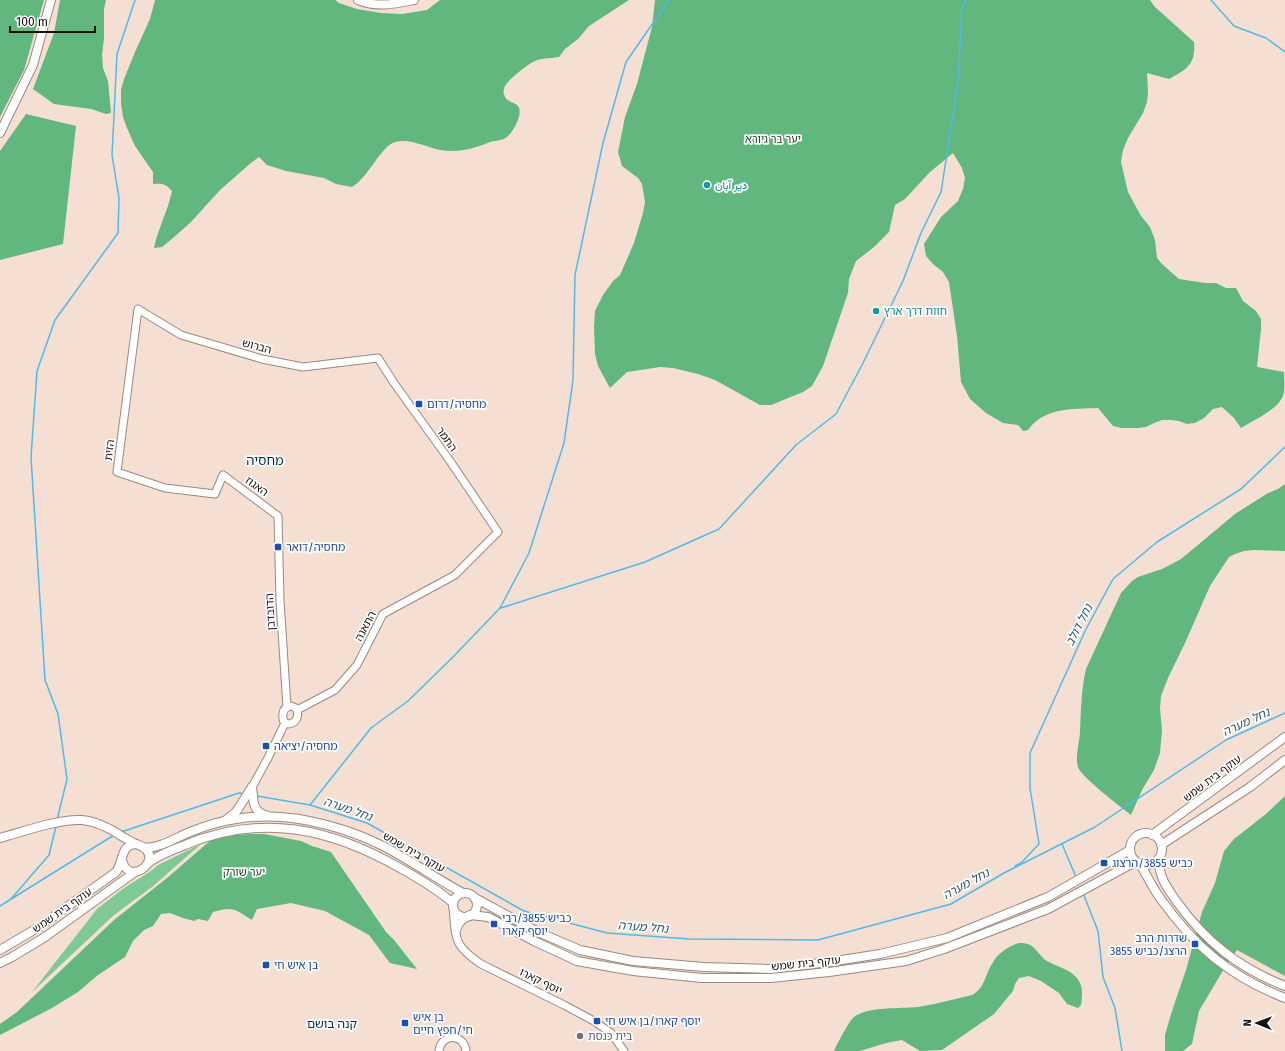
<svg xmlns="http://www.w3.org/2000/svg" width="1285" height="1051" font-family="'Fira Sans',Vazirmatn,'Noto Sans Hebrew',sans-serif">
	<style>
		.green { fill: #7fc996 }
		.forest { fill: #61b77e }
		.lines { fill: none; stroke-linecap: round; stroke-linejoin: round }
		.stream { stroke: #50baea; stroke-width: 1.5 }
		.tertiary-casing { stroke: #9c887d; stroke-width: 9 }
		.secondary-casing { stroke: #9c887d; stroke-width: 10 }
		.tertiary { stroke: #fff; stroke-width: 7 }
		.secondary { stroke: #fff; stroke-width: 8 }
		.culture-dot { fill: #0f9aa8; stroke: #fff; stroke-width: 1.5 }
		.transit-dot { fill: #1a4fb4; stroke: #fff; stroke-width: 1.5 }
		.worship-dot { fill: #6b7280; stroke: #fff; stroke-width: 1.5 }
		.labels { text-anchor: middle; stroke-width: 3.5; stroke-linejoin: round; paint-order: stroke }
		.park-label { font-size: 11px; fill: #1b3f27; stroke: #fff }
		.culture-label { font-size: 11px; fill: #0d838f; stroke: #fff; text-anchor: start }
		.street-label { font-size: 11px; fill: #160f0b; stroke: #fff }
		.transit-label { font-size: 11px; fill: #164399; stroke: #fff; text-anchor: start }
		.worship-label { font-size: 11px; fill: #5b616d; stroke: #fff; text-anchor: start }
		.water-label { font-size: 12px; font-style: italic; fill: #2b576c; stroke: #fff }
		.neighbourhood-label { font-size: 12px; fill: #002e42; stroke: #fff }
		.quarter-label { font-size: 13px; fill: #002e42; stroke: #fff }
	</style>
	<rect width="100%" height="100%" fill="#f5dfd3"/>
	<path class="green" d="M 201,844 L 152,887 L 114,915 L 32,992 L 97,909 L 124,888 L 151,871 L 158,865 Z"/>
	<g class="forest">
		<path d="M 0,0 L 44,0 L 24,70 L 0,117 Z"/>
		<path d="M 60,0 L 106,0 L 104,9 L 104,39 L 102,54 L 103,68 L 108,81 L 111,113 L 106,114 L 91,109 L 54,104 L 33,89 L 54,33 Z"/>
		<path d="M 155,0 L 335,0 L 339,3 L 357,9 L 381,13 L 402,14 L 427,10 L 440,0 L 629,0 L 589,26 L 578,39 L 565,49 L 559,57 C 552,58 542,58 535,61 C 528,64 509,79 505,86 C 504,88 503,92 504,94 C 506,102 512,101 517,105 C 525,112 513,132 507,137 C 503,140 495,141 490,142 C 472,149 459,153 440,150 C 426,147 409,138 395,142 C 381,146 368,178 352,187 L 336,184 L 324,178 L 286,171 L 267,165 L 259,157 L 252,162 L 220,190 L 191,222 L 173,238 L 162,247 L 154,248 C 158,228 168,211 172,191 C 166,184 162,183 153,184 L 153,172 L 135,146 L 127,128 L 123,117 L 121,103 L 121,90 L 124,79 L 135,52 L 150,19 Z"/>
		<path d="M 655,0 L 1150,0 L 1155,7 L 1194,42 C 1196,64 1187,69 1169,79 L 1147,73 L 1148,93 L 1147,102 L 1143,113 L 1128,138 L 1123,150 L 1121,162 L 1128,192 L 1141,216 L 1150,227 L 1155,240 L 1157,258 L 1162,264 L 1179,279 L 1205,283 L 1216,283 L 1226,288 L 1236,288 L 1243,301 L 1256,311 L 1261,319 L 1261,329 L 1257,367 L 1284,372 C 1284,378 1285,386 1284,392 C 1282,408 1254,420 1241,428 L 1234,418 L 1222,407 L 1213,409 L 1204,418 L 1195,423 L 1187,424 L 1179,421 L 1171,420 L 1162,420 L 1154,423 L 1146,427 L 1138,428 L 1122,428 L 1113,426 L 1098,408 C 1074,409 1044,407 1028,430 L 1023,431 L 1018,425 L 1003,423 L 986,413 L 970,399 L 961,382 L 957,336 L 949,282 L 943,272 L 933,264 L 926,256 L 924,244 L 941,217 L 958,201 L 963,189 L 965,178 L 962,168 L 953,153 L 930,172 L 905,199 L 895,205 L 889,232 L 874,247 L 856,261 L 849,279 L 848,293 L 823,366 L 812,386 L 803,392 L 771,405 L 760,405 L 715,380 L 698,374 L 673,368 L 660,367 L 627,372 L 610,388 L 598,366 L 595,354 L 594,328 L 595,311 L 603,295 L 613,281 L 620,275 L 634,243 L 643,213 L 645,202 L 642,184 L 638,178 L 622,166 L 618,152 L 625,117 L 637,84 L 652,27 Z"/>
		<path d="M 26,114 L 76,126 L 63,244 L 0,260 L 0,151 Z"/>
		<path d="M 1285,484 L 1285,551 L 1254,550 L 1244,551 L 1235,554 L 1229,557 L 1210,586 L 1185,643 L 1168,678 L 1161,696 L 1160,708 L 1162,731 L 1160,753 L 1154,770 L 1142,790 L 1131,815 C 1121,807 1080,776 1078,767 C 1075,757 1079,744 1080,733 C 1081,712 1081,690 1086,669 L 1121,593 L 1132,581 L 1138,577 L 1162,569 L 1181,559 L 1235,514 L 1268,493 L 1278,489 Z"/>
		<path d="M 1285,796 L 1285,976 L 1237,950 L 1222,972 L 1199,1011 L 1192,1044 L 1183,1051 L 1165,1051 L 1165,1035 L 1172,1011 L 1186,970 L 1202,912 L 1215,883 L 1224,851 L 1234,839 L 1266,814 Z"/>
		<path d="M 250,834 L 264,834 L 301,841 L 312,846 L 331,852 L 386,932 L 394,940 L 417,969 L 390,963 L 369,935 L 325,911 L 291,903 L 257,909 L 252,920 C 234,909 234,906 213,912 L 208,921 L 198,919 L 194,921 L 183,918 L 170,913 L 161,914 L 153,926 L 144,930 L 133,941 L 125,957 L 98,975 L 78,992 L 52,1008 L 0,1035 L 0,1024 L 17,1012 L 114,920 L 167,878 L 211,840 L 235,835 Z"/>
		<path d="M 1019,943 C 1022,943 1025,943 1028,944 C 1034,946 1039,954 1044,959 C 1055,967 1074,969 1080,983 C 1083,989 1082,998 1081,1005 L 1078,1008 L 1067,1004 L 1059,993 L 1041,981 L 1029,976 L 1019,978 L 1015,984 L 1013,991 L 994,1014 L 942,1050 L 920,1051 L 902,1040 C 887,1042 874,1047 859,1051 C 852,1051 842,1051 834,1051 C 837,1044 849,1021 854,1017 C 869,1006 900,1009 918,1007 C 936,1004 954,999 972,995 C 986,987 984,976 992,964 C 997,954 1008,946 1019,943 Z"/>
	</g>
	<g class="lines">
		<g class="stream">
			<path d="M 1211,0 L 1234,26 L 1266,38 L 1285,52"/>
			<path d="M 501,608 L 645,562 L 719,529 L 796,445 L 836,414 L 862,365 L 903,281 L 921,233 L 941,192 L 958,83 L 962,7 L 966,0"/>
			<path d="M 257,796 L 310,805 L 367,823 L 524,911 L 607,933 L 689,939 L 818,940 L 951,904 L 1004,873 L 1095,827 L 1226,740 L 1285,713"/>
			<path d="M 310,805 L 371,728 L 408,701 L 453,657 L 500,608 L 529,553 L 564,443 L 573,380 L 575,275 L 603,143 L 626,62 L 669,0"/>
			<path d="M 57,820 L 67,779 L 58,714 L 45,680 L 31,457 L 37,371 L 55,320 L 118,233 L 119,198 L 112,155 L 117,54 L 135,0"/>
			<path d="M 121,832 L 239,793 L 245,794"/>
			<path d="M 1062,844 L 1076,877"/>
			<path d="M 1015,866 L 1021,863 L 1039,844 L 1030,788 L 1030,753 L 1086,629 L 1113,579 L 1157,542 L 1241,489 L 1285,447"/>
			<path d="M 1083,893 L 1098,931 L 1103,977 L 1115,1008 L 1122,1051"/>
			<path d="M 11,899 L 49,855 L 56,826"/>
			<path d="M 0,906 L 114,835"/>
		</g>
		<g class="tertiary-casing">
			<g id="tertiary">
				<path d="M 291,706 L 296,708 C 304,724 280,731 283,714 C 283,709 286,707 291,706 Z"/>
				<path d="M 287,707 L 280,601 L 278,516 L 223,475 L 215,494 L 165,488 L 117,472 L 138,309 L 181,335 L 262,359 L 303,367 L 378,358 L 394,383 L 450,461 L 498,532 L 455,575 L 383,614 L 357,665 L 335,690 L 297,710"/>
				<path d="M 252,787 L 268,758 L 285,723"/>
				<path d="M 453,908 C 456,939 453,945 481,964 L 564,1005 L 594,1021 L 611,1033 L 624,1051"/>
				<path d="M 456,932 L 459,924 L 467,916"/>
				<path d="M 439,1051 C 441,1033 464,1033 466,1051"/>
			</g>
		</g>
		<g class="secondary-casing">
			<g id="secondary">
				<path d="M 358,0 C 378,8 394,4 414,0"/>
				<path d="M 0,133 L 33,65 L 51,0"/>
				<path d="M 252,787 C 254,800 251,812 268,816"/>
				<path d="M 227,819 L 236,812 L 252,787"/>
				<circle cx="1146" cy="849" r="16"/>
				<path d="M 1152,835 L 1285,737"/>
				<path d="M 0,838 C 22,832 58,819 81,820 C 96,821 111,829 123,837 C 127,839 130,841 134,843 C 137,845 141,845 145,848 C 161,863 128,886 122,860"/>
				<path d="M 1161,845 L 1250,787 L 1285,760"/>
				<path d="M 144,848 C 161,848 175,838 190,832 C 205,826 220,821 236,819 C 284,811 338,824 381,845 C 409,859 435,878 463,893"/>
				<path d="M 1159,858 C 1158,876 1167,888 1177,902 C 1206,942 1239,968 1285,986"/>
				<path d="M 147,864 C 158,855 172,850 185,845 C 261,813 330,828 400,868 C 418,878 437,889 453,903"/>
				<path d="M 1140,864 C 1147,876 1153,888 1160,898 C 1195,947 1229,976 1285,998"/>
				<circle cx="465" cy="905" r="12"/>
				<path d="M 475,898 L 538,932 L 580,950 L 633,961 L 704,967 L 771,969 L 829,962 L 880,954 L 947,938 L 1048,897 L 1130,850"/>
				<path d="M 470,915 L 488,917 L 534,941 L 577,961 L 633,971 L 702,978 L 771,978 L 829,972 L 906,961 L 944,949 L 1048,909 L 1135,862"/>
				<path d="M 0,950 L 39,927 L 116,872 C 124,861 120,845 136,844"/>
				<path d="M 0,963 L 12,957 L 45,937 L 135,872"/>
			</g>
		</g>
		<use href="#tertiary" class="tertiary"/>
		<use href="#secondary" class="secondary"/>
	</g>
	<g class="culture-dot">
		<circle cx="707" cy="185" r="4"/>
		<circle cx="876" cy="311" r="4"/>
	</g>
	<g class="transit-dot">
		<rect x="415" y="400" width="8" height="8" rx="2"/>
		<rect x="274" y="543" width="8" height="8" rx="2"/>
		<rect x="262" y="742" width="8" height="8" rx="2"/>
		<rect x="1100" y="859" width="8" height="8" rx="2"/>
		<rect x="490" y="920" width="8" height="8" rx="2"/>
		<rect x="1191" y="940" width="8" height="8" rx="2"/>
		<rect x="262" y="961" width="8" height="8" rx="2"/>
		<rect x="593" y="1017" width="8" height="8" rx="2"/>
		<rect x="401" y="1019" width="8" height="8" rx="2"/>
	</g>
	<circle class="worship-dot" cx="580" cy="1036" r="4"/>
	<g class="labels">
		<g class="park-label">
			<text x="773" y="143">יער בר גיורא</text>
			<text x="244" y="876">יער שורק</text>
		</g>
		<g class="culture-label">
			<text x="715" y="189">دير آبان</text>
			<text x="884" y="315">חוות דרך ארץ</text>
		</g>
		<g class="street-label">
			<text transform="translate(257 346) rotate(15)" y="4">הברוש</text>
			<text transform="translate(447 439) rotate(55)" y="4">התמר</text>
			<text transform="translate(109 450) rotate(-83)" y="4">הזית</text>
			<text transform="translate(257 486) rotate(36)" y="4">האגוז</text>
			<text transform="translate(270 612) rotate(-93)" y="4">הדובדבן</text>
			<text transform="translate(365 626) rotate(-62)" y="4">התאנה</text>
			<text transform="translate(1212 778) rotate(-37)" y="4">עוקף בית שמש</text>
			<text transform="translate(414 852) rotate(30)" y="4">עוקף בית שמש</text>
			<text transform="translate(62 910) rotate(-35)" y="4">עוקף בית שמש</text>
			<text transform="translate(806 963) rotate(-6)" y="4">עוקף בית שמש</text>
			<text transform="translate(541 981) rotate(26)" y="4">יוסף קארו</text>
		</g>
		<g class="transit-label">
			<text x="427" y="408">מחסיה/דרום</text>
			<text x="286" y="551">מחסיה/דואר</text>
			<text x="274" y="750">מחסיה/יציאה</text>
			<text x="1112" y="867">כביש 3855/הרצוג</text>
			<text x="502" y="922">כביש 3855/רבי<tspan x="502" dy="13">יוסף קארו</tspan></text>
			<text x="1187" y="942" text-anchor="end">שדרות הרב<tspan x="1187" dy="13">הרצג/כביש 3855</tspan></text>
			<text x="274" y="969">בן איש חי</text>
			<text x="413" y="1021">בן איש<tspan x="413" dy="13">חי/חפץ חיים</tspan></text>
			<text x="605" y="1025">יוסף קארו/בן איש חי</text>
		</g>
		<g class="worship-label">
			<text x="588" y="1040">בית כנסת</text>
		</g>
		<g class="water-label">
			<text transform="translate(1079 625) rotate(-63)" y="4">נחל דולב</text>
			<text transform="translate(1246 722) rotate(-25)" y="4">נחל מערה</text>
			<text transform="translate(348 809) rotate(19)" y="4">נחל מערה</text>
			<text transform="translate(966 884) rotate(-29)" y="4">נחל מערה</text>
			<text transform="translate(643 927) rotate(4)" y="4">נחל מערה</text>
		</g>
		<g class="neighbourhood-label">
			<text x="332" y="1028">קנה בושם</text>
		</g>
		<g class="quarter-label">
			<text x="265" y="465">מחסיה</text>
		</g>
	</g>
	<g transform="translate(1257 1023) rotate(271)" stroke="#ffffff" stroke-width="3" paint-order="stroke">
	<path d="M0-3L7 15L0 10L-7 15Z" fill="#160f0b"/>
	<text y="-6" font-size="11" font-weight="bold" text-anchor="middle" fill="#160f0b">N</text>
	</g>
	<path d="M10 26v6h85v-6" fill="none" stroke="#160f0b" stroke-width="2"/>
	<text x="16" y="26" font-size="12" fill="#160f0b" stroke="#ffffff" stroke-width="3" paint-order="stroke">100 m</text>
</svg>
